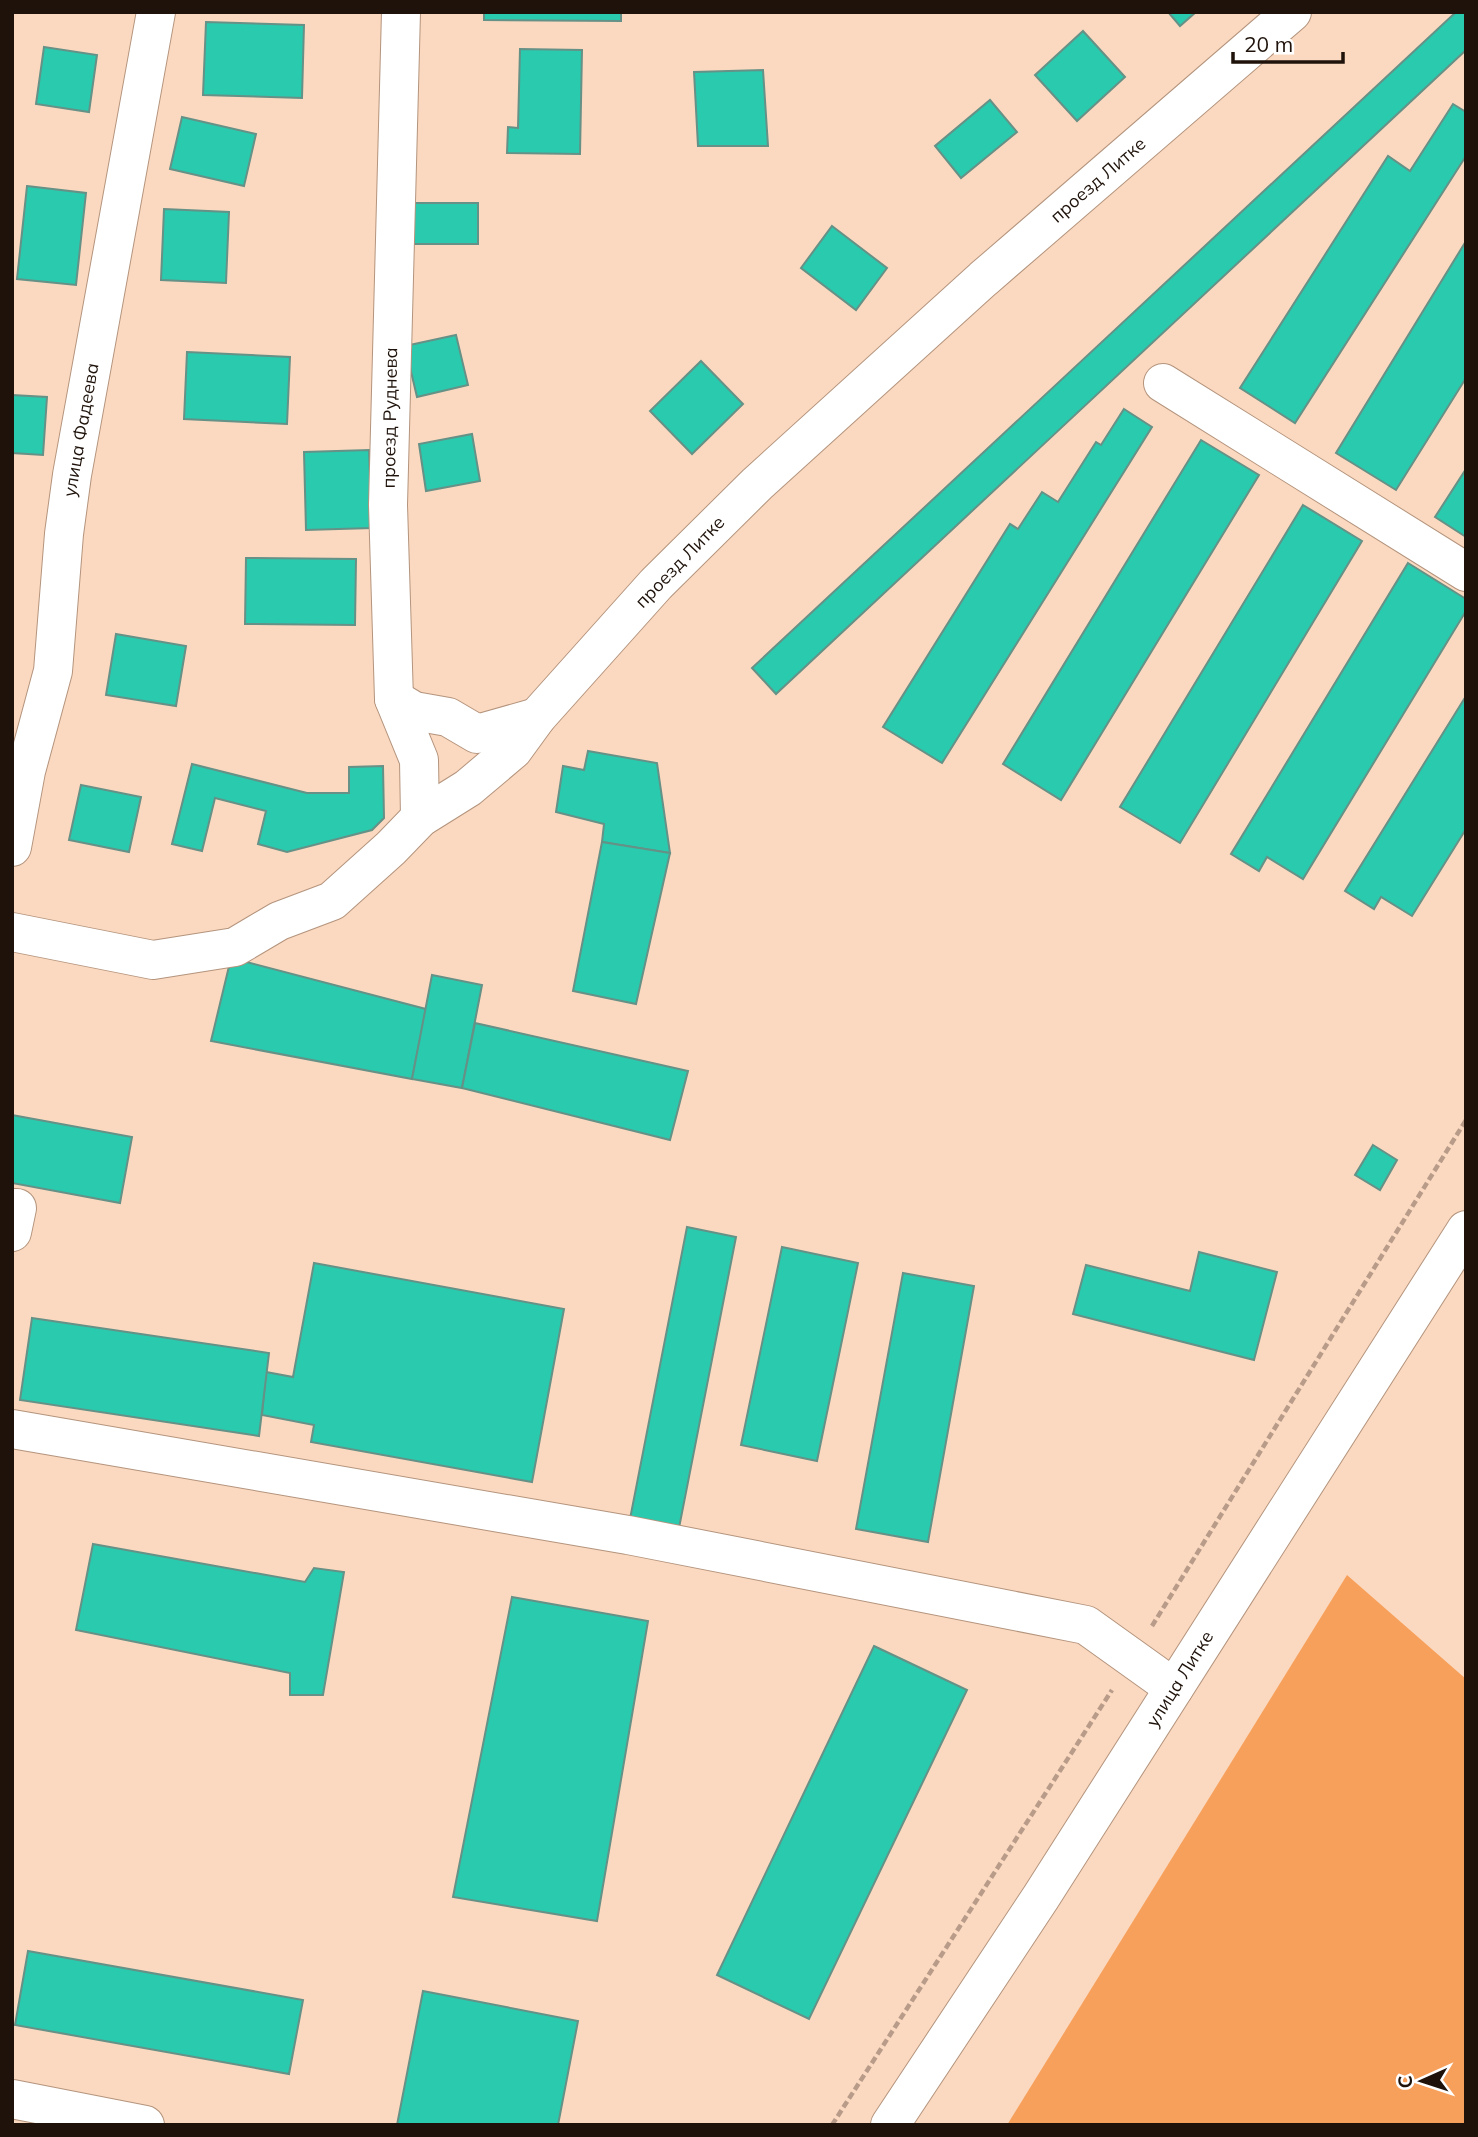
<svg xmlns="http://www.w3.org/2000/svg" width="1478" height="2137" font-family="Mulish,sans-serif">
	<style>
		.green { fill: #f7a05b }
		.building { fill: #29caae; stroke: #669186; stroke-width: 2 }
		.lines { fill: none; stroke-linecap: round; stroke-linejoin: round }
		.minor-casing { stroke: #b4947d; stroke-width: 40 }
		.major-casing { stroke: #b4947d; stroke-width: 40 }
		.path { stroke: #b89c89; stroke-width: 4.5; stroke-dasharray: 7 3.5; stroke-linecap: butt }
		.minor { stroke: #fff; stroke-width: 38 }
		.major { stroke: #fff; stroke-width: 38 }
		.labels { text-anchor: middle; stroke-width: 6; stroke-linejoin: round; paint-order: stroke }
		.street-label { font-size: 18px; fill: #1e120a; stroke: #fff }
	</style>
	<rect width="100%" height="100%" fill="#fbd9c0"/>
	<path class="green" d="M 1347,1575 L 1466,1679 L 1466,2125 L 1007,2125 Z"/>
	<g class="building">
		<path d="M 484,12 L 621,12 L 621,21 L 484,20 Z"/>
		<path d="M 1168,12 L 1196,12 L 1180,26 Z"/>
		<path d="M 1456,12 L 1466,12 L 1466,50 L 776,694 L 752,668 Z"/>
		<path d="M 206,22 L 304,25 L 302,98 L 203,95 Z"/>
		<path d="M 1083,31 L 1125,77 L 1077,121 L 1035,75 Z"/>
		<path d="M 44,47 L 97,55 L 89,112 L 36,104 Z"/>
		<path d="M 520,49 L 582,50 L 580,154 L 507,153 L 508,127 L 518,128 Z"/>
		<path d="M 763,70 L 768,146 L 698,146 L 694,72 Z"/>
		<path d="M 990,100 L 1017,132 L 961,178 L 935,146 Z"/>
		<path d="M 1453,104 L 1466,112 L 1466,156 L 1295,423 L 1240,388 L 1388,156 L 1410,171 Z"/>
		<path d="M 182,117 L 256,134 L 244,186 L 170,169 Z"/>
		<path d="M 27,186 L 86,193 L 76,285 L 17,279 Z"/>
		<path d="M 411,203 L 478,203 L 478,244 L 410,244 Z"/>
		<path d="M 164,209 L 229,212 L 226,283 L 161,280 Z"/>
		<path d="M 832,226 L 887,268 L 856,310 L 801,268 Z"/>
		<path d="M 1466,241 L 1466,378 L 1396,490 L 1336,453 Z"/>
		<path d="M 456,335 L 468,385 L 417,397 L 405,346 Z"/>
		<path d="M 187,352 L 290,357 L 287,424 L 184,419 Z"/>
		<path d="M 701,361 L 743,404 L 692,454 L 650,411 Z"/>
		<path d="M 12,395 L 47,397 L 43,455 L 12,453 Z"/>
		<path d="M 1124,409 L 1152,427 L 942,763 L 883,727 L 1010,524 L 1018,529 L 1042,492 L 1058,502 L 1096,442 L 1101,445 Z"/>
		<path d="M 472,434 L 480,481 L 426,491 L 419,444 Z"/>
		<path d="M 1201,440 L 1259,475 L 1061,800 L 1003,764 Z"/>
		<path d="M 369,450 L 372,528 L 306,530 L 304,452 Z"/>
		<path d="M 1466,469 L 1466,537 L 1435,517 Z"/>
		<path d="M 1303,505 L 1362,541 L 1180,843 L 1120,807 Z"/>
		<path d="M 246,558 L 356,559 L 355,625 L 245,624 Z"/>
		<path d="M 1408,563 L 1466,599 L 1466,611 L 1303,879 L 1267,857 L 1259,871 L 1231,854 Z"/>
		<path d="M 116,634 L 186,646 L 176,706 L 106,695 Z"/>
		<path d="M 1466,696 L 1466,829 L 1412,916 L 1381,897 L 1374,909 L 1345,891 Z"/>
		<path d="M 588,751 L 657,763 L 670,853 L 602,842 L 604,824 L 556,812 L 563,766 L 584,770 Z"/>
		<path d="M 192,764 L 307,793 L 349,793 L 349,767 L 383,766 L 384,818 L 372,830 L 287,852 L 258,844 L 266,811 L 215,798 L 202,851 L 172,844 Z"/>
		<path d="M 81,785 L 141,797 L 129,852 L 69,840 Z"/>
		<path d="M 602,842 L 670,853 L 636,1004 L 573,991 Z"/>
		<path d="M 231,958 L 426,1009 L 412,1079 L 211,1041 Z"/>
		<path d="M 432,975 L 482,985 L 462,1088 L 412,1079 Z"/>
		<path d="M 475,1023 L 688,1071 L 670,1140 L 462,1088 Z"/>
		<path d="M 12,1115 L 132,1137 L 120,1203 L 12,1183 Z"/>
		<path d="M 1373,1145 L 1397,1160 L 1380,1190 L 1355,1175 Z"/>
		<path d="M 687,1227 L 736,1237 L 679,1528 L 630,1519 Z"/>
		<path d="M 782,1247 L 858,1263 L 817,1461 L 741,1445 Z"/>
		<path d="M 1199,1252 L 1277,1272 L 1254,1360 L 1073,1314 L 1086,1265 L 1190,1291 Z"/>
		<path d="M 314,1263 L 564,1309 L 532,1482 L 311,1442 L 314,1425 L 262,1415 L 266,1372 L 293,1377 Z"/>
		<path d="M 903,1273 L 974,1286 L 928,1542 L 856,1529 Z"/>
		<path d="M 32,1318 L 269,1353 L 259,1436 L 20,1400 Z"/>
		<path d="M 93,1544 L 305,1582 L 314,1568 L 344,1572 L 323,1695 L 290,1695 L 290,1673 L 76,1630 Z"/>
		<path d="M 512,1597 L 648,1621 L 597,1921 L 453,1897 Z"/>
		<path d="M 874,1646 L 967,1690 L 809,2019 L 717,1975 Z"/>
		<path d="M 28,1951 L 303,2000 L 289,2074 L 15,2025 Z"/>
		<path d="M 423,1991 L 578,2021 L 558,2125 L 397,2125 Z"/>
	</g>
	<g class="lines">
		<g class="minor-casing">
			<g id="minor">
				<path d="M 401,12 L 388,505 L 394,699 L 419,760 L 420,818"/>
				<path d="M 1163,383 L 1466,572"/>
				<path d="M 394,699 L 414,711 L 448,717 L 477,734 L 537,717"/>
				<path d="M 12,847 L 26,771 L 53,671 L 64,534 L 72,475 L 156,12"/>
				<path d="M 12,932 L 153,960 L 235,947 L 279,921 L 332,901 L 391,848 L 420,818 L 468,788 L 513,750 L 537,717 L 656,584 L 757,484 L 983,279 L 1292,12"/>
				<path d="M 12,1208 L 17,1208 L 12,1232"/>
				<path d="M 12,1429 L 628,1535 L 1086,1625 L 1174,1688"/>
				<path d="M 12,2099 L 145,2125"/>
			</g>
		</g>
		<g class="major-casing">
			<path id="major" d="M 890,2125 L 1041,1897 L 1466,1230"/>
		</g>
		<g class="path">
			<path d="M 1152,1626 L 1466,1120"/>
			<path d="M 832,2125 L 1112,1690"/>
		</g>
		<use href="#minor" class="minor"/>
		<use href="#major" class="major"/>
	</g>
	<g class="labels">
		<g class="street-label">
			<text transform="translate(1098 180) rotate(-41)" y="6">проезд Литке</text>
			<text transform="translate(390 418) rotate(-89)" y="6">проезд Руднева</text>
			<text transform="translate(81 430) rotate(-80)" y="6">улица Фадеева</text>
			<text transform="translate(680 562) rotate(-46)" y="6">проезд Литке</text>
			<text transform="translate(1180 1679) rotate(-58)" y="6">улица Литке</text>
		</g>
	</g>
	<rect width="1478" height="2137" fill="none" stroke="#1e120a" stroke-width="28"/>
	<g transform="translate(1422 2081) rotate(267)" stroke="#ffffff" stroke-width="5" paint-order="stroke">
	<path d="M0-5L12 26L0 18L-12 26Z" fill="#1e120a"/>
	<text y="-10" font-size="19" font-weight="bold" text-anchor="middle" fill="#1e120a">С</text>
	</g>
	<path d="M1233 52v10h110v-10" fill="none" stroke="#1e120a" stroke-width="3.5"/>
	<text x="1244" y="52" font-size="21" fill="#1e120a" stroke="#ffffff" stroke-width="5" paint-order="stroke">20 m</text>
</svg>
